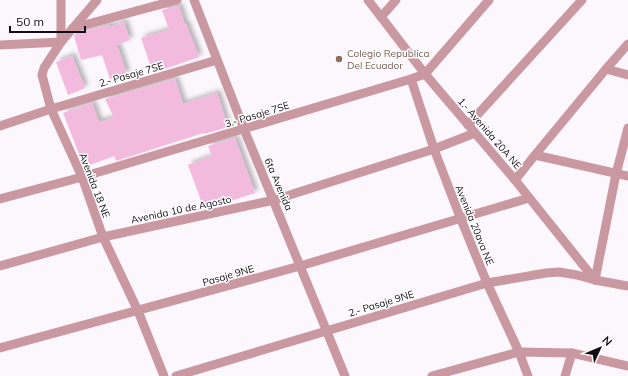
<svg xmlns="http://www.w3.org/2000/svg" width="628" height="376" font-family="Mulish,sans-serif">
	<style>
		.building { fill: #f2badd; filter: url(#shadow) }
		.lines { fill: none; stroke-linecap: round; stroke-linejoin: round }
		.street { stroke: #ca98a1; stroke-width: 9 }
		.education-dot { fill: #8d6e63; stroke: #fff; stroke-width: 1.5 }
		.labels { text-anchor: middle; stroke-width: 3; stroke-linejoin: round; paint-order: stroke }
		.education-label { font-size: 10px; fill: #785e54; stroke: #fff; text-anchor: start }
		.street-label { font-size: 10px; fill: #130b15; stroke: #fff }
	</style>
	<defs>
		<filter id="shadow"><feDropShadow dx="3.5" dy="-3.5" stdDeviation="2" flood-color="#0004"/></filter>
	</defs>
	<rect width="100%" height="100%" fill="#fcf7fd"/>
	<g class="building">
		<path d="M 179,6 L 185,25 L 186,24 L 199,57 L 153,73 L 141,38 L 169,30 L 162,10 Z"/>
		<path d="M 124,22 L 130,40 L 117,45 L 127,74 L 110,79 L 102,55 L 81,60 L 74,36 L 76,33 L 109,25 L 110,27 Z"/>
		<path d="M 72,56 L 85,88 L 68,95 L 56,62 Z"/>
		<path d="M 175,79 L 183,104 L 217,93 L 228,127 L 204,134 L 203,133 L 116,161 L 114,156 L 84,167 L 63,113 L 92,103 L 99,122 L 114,118 L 105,99 Z"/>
		<path d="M 235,138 L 255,193 L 224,203 L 221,199 L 203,206 L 188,165 L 212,156 L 208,146 Z"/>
	</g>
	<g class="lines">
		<g class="street">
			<path d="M 61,0 L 61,42"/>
			<path d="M 97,0 L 61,42 L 44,68 L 42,75 L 51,109 L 82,177 L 103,237 L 138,311 L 164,376"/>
			<path d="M 194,0 L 244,129 L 345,376"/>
			<path d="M 368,0 L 425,74 L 515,180 L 595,280"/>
			<path d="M 381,17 L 396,0"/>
			<path d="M 73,28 L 177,0"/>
			<path d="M 0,45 L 61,42"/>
			<path d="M 606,69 L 628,75"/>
			<path d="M 411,79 L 434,149 L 460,217 L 487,283 L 519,352 L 528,376"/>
			<path d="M 468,125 L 582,0"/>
			<path d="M 0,126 L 51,109 L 217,60"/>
			<path d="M 535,155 L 606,69 L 628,44"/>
			<path d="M 515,180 L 535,155 L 628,176"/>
			<path d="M 0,199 L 82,177 L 411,79 L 425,74 L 489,0"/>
			<path d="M 0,266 L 103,237 L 274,200 L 434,149 L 475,133"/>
			<path d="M 595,280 L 616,174 L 628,128"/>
			<path d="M 0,348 L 300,266 L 529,198"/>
			<path d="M 176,376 L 487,283 L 546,273 L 559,272 L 577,275 L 595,280 L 628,286"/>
			<path d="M 432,376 L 519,352 L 572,353 L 628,366"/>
			<path d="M 565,376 L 572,353"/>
		</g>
	</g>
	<circle class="education-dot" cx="339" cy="59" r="4"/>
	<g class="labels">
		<g class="education-label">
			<text x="347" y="57">Colegio Republica<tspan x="347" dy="12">Del Ecuador</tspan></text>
		</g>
		<g class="street-label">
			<text transform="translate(131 74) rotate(-16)" y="4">2.- Pasaje 7SE</text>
			<text transform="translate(257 114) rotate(-17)" y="4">3.- Pasaje 7SE</text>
			<text transform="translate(490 133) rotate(49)" y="4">1.- Avenida 20A NE</text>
			<text transform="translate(279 184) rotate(67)" y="4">6ta Avenida</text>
			<text transform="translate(95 185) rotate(69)" y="4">Avenida 18 NE</text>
			<text transform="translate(181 209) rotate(-12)" y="4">Avenida 10 de Agosto</text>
			<text transform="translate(475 225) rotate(68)" y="4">Avenida 20ava NE</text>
			<text transform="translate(228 275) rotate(-16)" y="4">Pasaje 9NE</text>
			<text transform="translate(381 303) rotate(-17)" y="4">2.- Pasaje 9NE</text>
		</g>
	</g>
	<g transform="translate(600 348) rotate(46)" stroke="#ffffff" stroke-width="3" paint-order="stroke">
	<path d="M0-3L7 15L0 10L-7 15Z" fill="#130b15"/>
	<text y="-6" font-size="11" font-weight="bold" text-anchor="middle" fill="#130b15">N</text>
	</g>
	<path d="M10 26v6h75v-6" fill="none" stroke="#130b15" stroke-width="2"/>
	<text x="16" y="26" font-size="12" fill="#130b15" stroke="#ffffff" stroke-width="3" paint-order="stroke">50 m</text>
</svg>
